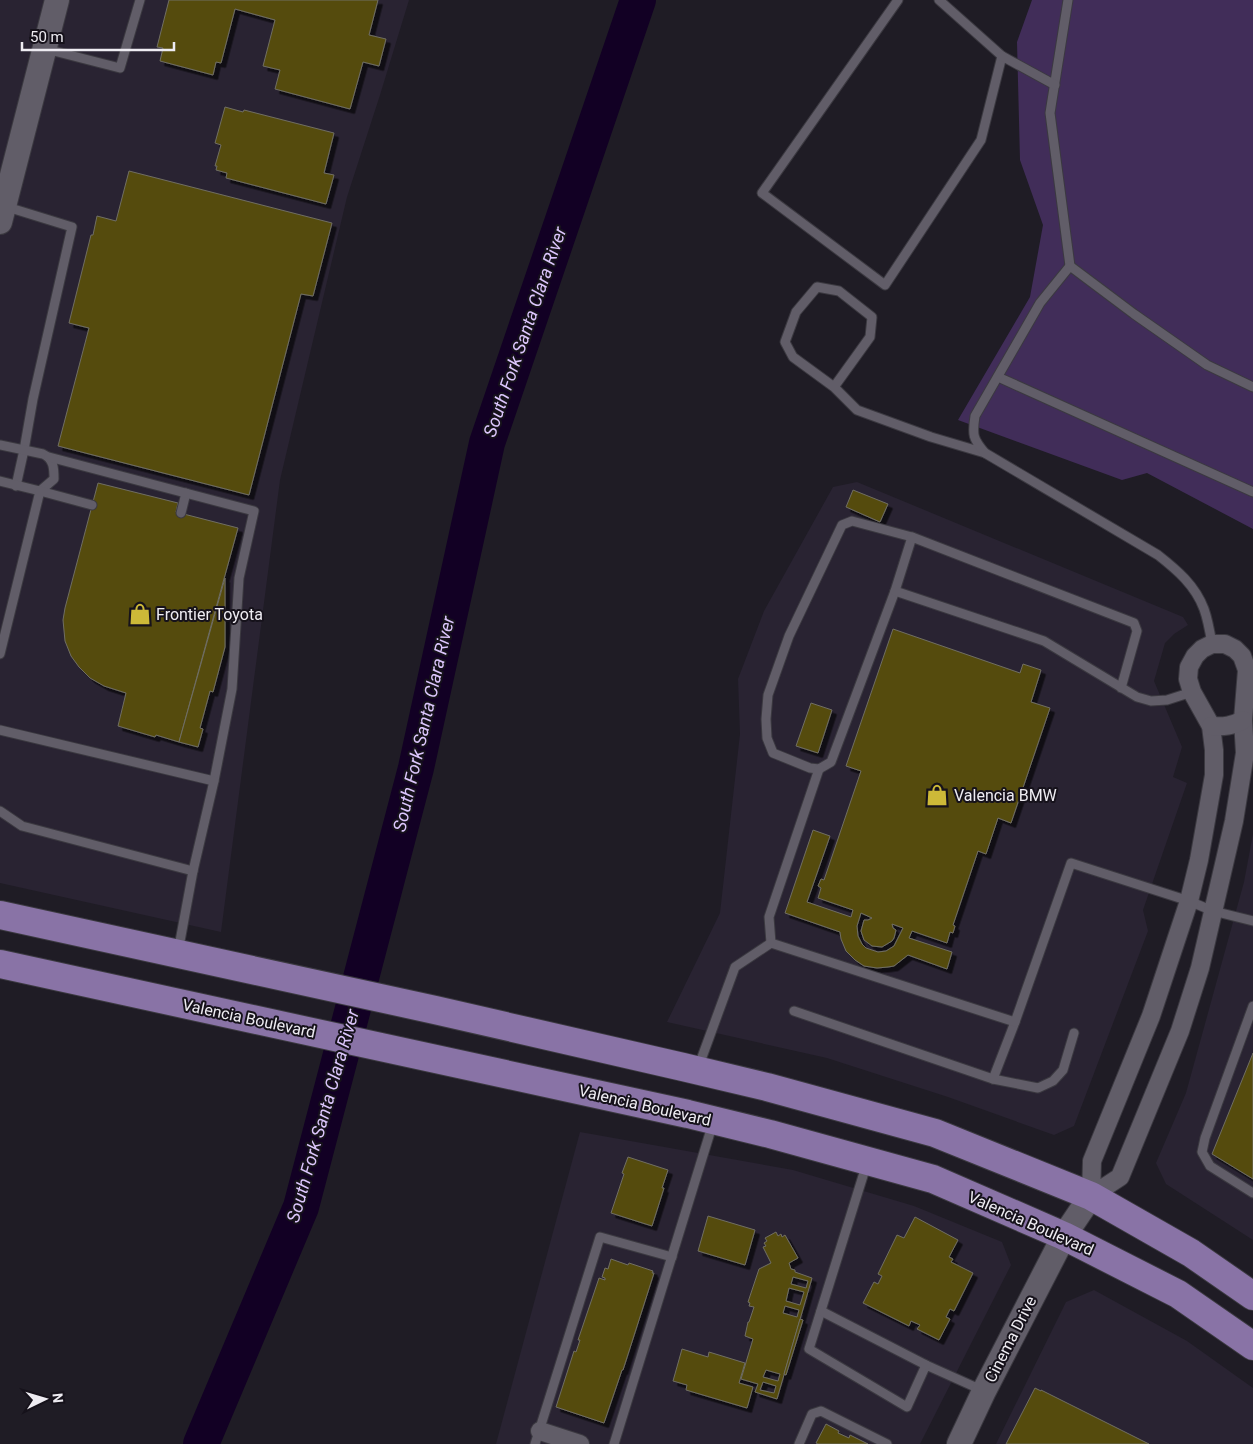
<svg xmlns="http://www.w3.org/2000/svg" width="1253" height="1444" font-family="Roboto,sans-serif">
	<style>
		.built { fill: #292332 }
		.green { fill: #412d59 }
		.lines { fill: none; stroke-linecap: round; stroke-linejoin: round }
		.river { stroke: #120024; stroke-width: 36 }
		.building { fill: #554c0e; stroke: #706e63; fill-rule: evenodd; filter: url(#shadow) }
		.lane-casing { stroke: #3b3940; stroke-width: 11 }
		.street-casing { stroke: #3b3940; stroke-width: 20 }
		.secondary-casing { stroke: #3b3940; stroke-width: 26 }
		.primary-casing { stroke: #3b3940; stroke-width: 30 }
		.lane { stroke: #615d68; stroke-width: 9 }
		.street { stroke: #615d68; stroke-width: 18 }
		.secondary { stroke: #615d68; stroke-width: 24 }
		.primary { stroke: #8973a6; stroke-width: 28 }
		.labels { text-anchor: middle; stroke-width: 4; stroke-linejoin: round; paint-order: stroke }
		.poi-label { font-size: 16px; fill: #eeecf2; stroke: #16121b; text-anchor: start }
		.street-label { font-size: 16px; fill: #eeecf2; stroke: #16121b }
		.water-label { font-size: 18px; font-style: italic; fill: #dcc6fc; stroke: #16121b }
	</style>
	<defs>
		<filter id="shadow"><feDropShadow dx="4.5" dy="4.5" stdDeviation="0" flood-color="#0009"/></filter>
	</defs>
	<rect width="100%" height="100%" fill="#1f1c25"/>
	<g class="built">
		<path d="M 0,0 L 409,0 L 380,95 L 347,197 L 280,480 L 221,932 L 0,883 Z"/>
		<path d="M 857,482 L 1183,617 L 1188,625 L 1174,634 L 1165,643 L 1154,681 L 1182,747 L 1173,777 L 1187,783 L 1143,910 L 1148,931 L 1074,1126 L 1054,1135 L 948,1097 L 827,1058 L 667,1022 L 720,913 L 740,734 L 738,679 L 764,611 L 833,487 Z"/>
		<path d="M 1253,834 L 1253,1240 L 1166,1184 L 1156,1163 L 1186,1093 L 1244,882 Z"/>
		<path d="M 580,1132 L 793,1170 L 914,1206 L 1002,1242 L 1011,1265 L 920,1444 L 496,1444 Z"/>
		<path d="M 1094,1290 L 1187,1341 L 1253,1388 L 1253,1444 L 996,1444 L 1066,1302 Z"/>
	</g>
	<path class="green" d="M 1032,0 L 1253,0 L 1253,529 L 1147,473 L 1122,480 L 958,420 L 1030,297 L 1043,225 L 1020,160 L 1017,42 Z"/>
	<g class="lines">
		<path class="river" d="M 201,1444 L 301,1207 L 416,768 L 487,443 L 638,0"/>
	</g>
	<g class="building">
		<path d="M 169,0 L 378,0 L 369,35 L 386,39 L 379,66 L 363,62 L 350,109 L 275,89 L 280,70 L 263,66 L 275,20 L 235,9 L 221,63 L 216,62 L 213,75 L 160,61 L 163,48 L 157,47 Z"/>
		<path d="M 225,107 L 243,112 L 244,110 L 334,133 L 324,173 L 334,175 L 326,204 L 226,178 L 227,173 L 216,170 L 217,166 L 215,166 L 221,145 L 215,143 Z"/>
		<path d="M 129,171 L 332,223 L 313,296 L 301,294 L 249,495 L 58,446 L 89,328 L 69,323 L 91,235 L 93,235 L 97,216 L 116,221 Z"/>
		<path d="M 98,483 L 178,503 L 176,512 L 238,528 L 179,742 L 156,735 L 155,737 L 118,726 L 126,693 L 104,686 L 90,678 L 79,667 L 71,656 L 65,641 L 63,620 L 65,608 Z"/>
		<path d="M 853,490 L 888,504 L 880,522 L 846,507 Z"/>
		<path d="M 225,578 L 225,647 L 213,692 L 210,691 L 200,728 L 203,729 L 198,747 L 179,742 Z"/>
		<path d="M 893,629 L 1020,673 L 1023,664 L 1041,670 L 1031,702 L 1050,708 L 1011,823 L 998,818 L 986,854 L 978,851 L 953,925 L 955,926 L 953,933 L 950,932 L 947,943 L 912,931 L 909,938 L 952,952 L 947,969 L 908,955 L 894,966 L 888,967 L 877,968 L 864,966 L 855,960 L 846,951 L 841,939 L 840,932 L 785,913 L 813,830 L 830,836 L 807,902 L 851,917 L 853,910 L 818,898 L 821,888 L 818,886 L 821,879 L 824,880 L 861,771 L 846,766 ZM 861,913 L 872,918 L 868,920 L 864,920 L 861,931 L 864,940 L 872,946 L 882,947 L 892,941 L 894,938 L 896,930 L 893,928 L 892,924 L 903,928 L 894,946 L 886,951 L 878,952 L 866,948 L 862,944 L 858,936 L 857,926 Z"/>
		<path d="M 811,703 L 832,710 L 818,753 L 796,746 Z"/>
		<path d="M 1253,1053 L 1253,1179 L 1212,1154 Z"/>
		<path d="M 628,1157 L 668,1170 L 662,1188 L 664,1188 L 652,1226 L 611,1213 L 624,1174 L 622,1173 Z"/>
		<path d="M 708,1216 L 755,1230 L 745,1265 L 698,1251 Z"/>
		<path d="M 915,1217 L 958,1240 L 949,1257 L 953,1259 L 951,1262 L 973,1273 L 954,1311 L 950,1309 L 946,1317 L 950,1319 L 939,1340 L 917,1329 L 920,1325 L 911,1321 L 909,1326 L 863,1303 L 874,1282 L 878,1284 L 882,1276 L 878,1274 L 897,1235 L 904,1238 Z"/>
		<path d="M 776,1232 L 778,1236 L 781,1234 L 782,1237 L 785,1235 L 798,1258 L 789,1263 L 791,1269 L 795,1270 L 795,1272 L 812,1278 L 777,1399 L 755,1392 L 758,1384 L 741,1379 L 753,1339 L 745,1336 L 748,1322 L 749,1322 L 754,1307 L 749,1306 L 750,1303 L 748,1302 L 759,1269 L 771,1263 L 763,1247 L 766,1246 L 764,1243 L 767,1241 L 765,1238 ZM 793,1277 L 808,1281 L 806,1288 L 791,1284 ZM 789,1288 L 804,1292 L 800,1305 L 786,1301 ZM 785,1306 L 799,1310 L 797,1317 L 783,1313 ZM 766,1370 L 780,1374 L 778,1381 L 763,1377 ZM 763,1382 L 776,1386 L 774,1393 L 760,1390 Z"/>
		<path d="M 611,1259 L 628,1265 L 629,1263 L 653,1271 L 652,1273 L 654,1273 L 623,1370 L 622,1370 L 604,1423 L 556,1407 L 574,1351 L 576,1352 L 580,1340 L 578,1340 L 599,1278 L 605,1280 L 605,1278 L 602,1277 L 605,1268 L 608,1269 Z"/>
		<path d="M 800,1319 L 803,1320 L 786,1375 L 784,1374 Z"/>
		<path d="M 682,1349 L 708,1357 L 709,1352 L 745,1363 L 739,1383 L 753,1387 L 747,1408 L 686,1390 L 687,1385 L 673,1381 Z"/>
		<path d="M 1035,1388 L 1041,1391 L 1041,1390 L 1149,1444 L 1006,1444 Z"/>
		<path d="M 826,1424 L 839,1431 L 838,1433 L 849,1438 L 850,1435 L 868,1444 L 818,1444 L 816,1443 Z"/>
	</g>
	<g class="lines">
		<g class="lane-casing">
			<g id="lane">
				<path d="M 898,0 L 762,193 L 885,285 L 981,140 L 1002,56 L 939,0"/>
				<path d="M 1068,0 L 1050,113 L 1070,266"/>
				<path d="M 46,49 L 120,68 L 140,0"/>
				<path d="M 1002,56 L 1055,85"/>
				<path d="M 4,206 L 72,227 L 33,399 L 24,450 L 16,486"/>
				<path d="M 998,377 L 1253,492"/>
				<path d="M 834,387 L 870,337 L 872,317 L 839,291 L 817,287 L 796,312 L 785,342 L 793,357 L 834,387 L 857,410 L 931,437 L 985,453"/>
				<path d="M 0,445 L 43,454 C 54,459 54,469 54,479 L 40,491 L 0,481"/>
				<path d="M 181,513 L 186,493"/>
				<path d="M 895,591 L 831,762 L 819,769 L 810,768 L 773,753 L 767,738 L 766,719 L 768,695 L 789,636 L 842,525 L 852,521 L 912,537"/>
				<path d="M 1212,644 C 1210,632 1208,620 1204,609 C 1195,585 1177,570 1158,555 L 985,453 C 973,439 972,435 975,416 L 1040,303 L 1070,266 L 1134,314 L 1207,365 L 1253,387"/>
				<path d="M 0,654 L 40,491 L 92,505"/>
				<path d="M 1121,688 L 1137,631 L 1134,623 L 912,537 L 895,591 L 1044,641 L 1137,697 L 1151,701 L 1167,700 L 1192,692"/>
				<path d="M 0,730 L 214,781 L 232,689 L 239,578 L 254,511 L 49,457"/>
				<path d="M 0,811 L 22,826 L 193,871"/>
				<path d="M 771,943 L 769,917 L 819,769"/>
				<path d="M 178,952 L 193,871 L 214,781"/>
				<path d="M 1253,1006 L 1205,1138 L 1202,1152 L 1210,1166 L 1253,1193"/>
				<path d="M 794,1011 L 993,1079"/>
				<path d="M 1015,1022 L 993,1079 L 1038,1088 L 1053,1081 L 1063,1070 L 1074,1033"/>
				<path d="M 698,1068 L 735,967 L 771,943 L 1015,1022 L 1071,863 L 1189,901 L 1213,911 L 1253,921"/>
				<path d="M 867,1163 L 809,1349 L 907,1407 L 926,1365 L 984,1391"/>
				<path d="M 821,1311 L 926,1365"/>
				<path d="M 535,1444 L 600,1237 L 672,1257"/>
				<path d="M 614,1444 L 713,1123"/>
				<path d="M 799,1444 L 812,1414 L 821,1411 L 887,1444"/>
			</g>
		</g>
		<g class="street-casing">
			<g id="street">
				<path d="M 1212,644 L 1225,644 L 1235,649 L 1242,656 L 1247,670 L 1243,720 L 1245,753 L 1234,821 L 1200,968 L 1180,1031 L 1120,1177 L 1091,1196 L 1092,1161 L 1151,1016 L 1189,901 L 1199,860 L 1214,775 L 1214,750 L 1211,726 L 1192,692 L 1188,679 L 1189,667 L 1195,656 L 1202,649 Z"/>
				<path d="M 1211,726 C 1224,727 1232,726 1243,720"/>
				<path d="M 540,1431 L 580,1444"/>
			</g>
		</g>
		<g class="secondary-casing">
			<g id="secondary">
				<path d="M 0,222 L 57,0"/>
				<path d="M 959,1444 L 984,1391 L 1064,1236 L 1091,1196"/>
			</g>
		</g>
		<g class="primary-casing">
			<g id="primary">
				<path d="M 0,915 L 435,1010 L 683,1067 L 767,1087 L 935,1133 L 1091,1196 L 1191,1253 L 1253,1296"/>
				<path d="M 0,964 L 688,1114 L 770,1134 L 933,1179 L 1064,1236 L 1178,1294 L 1253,1346"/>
			</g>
		</g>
		<use href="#lane" class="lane"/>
		<use href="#street" class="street"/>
		<use href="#secondary" class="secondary"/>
		<use href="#primary" class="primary"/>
	</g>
	<defs>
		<g id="shop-bare" transform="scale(1.725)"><path d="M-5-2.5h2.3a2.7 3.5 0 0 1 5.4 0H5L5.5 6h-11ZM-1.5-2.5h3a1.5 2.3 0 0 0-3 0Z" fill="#cdb938" stroke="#16121b" stroke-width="2.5" paint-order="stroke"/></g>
	</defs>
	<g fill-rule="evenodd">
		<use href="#shop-bare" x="140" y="614"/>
		<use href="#shop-bare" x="937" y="795"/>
	</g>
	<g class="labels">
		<g class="poi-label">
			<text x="156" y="620">Frontier Toyota</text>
			<text x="954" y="801">Valencia BMW</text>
		</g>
		<g class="street-label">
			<text transform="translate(249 1018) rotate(12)" y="6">Valencia Boulevard</text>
			<text transform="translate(645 1105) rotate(13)" y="6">Valencia Boulevard</text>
			<text transform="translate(1031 1223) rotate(24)" y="6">Valencia Boulevard</text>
			<text transform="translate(1010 1339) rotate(-63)" y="6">Cinema Drive</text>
		</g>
		<g class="water-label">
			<text transform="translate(525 332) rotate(-71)" y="6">South Fork Santa Clara River</text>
			<text transform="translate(424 724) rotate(-77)" y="6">South Fork Santa Clara River</text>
			<text transform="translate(323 1116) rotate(-74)" y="6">South Fork Santa Clara River</text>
		</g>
	</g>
	<g transform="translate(45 1399) rotate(85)" stroke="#16121b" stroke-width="4" paint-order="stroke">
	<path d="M0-4L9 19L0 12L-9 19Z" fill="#eeecf2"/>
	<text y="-8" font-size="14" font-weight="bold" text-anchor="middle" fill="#eeecf2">N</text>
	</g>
	<path d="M22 42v8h152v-8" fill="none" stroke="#eeecf2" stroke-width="2.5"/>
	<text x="30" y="42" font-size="15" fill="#eeecf2" stroke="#16121b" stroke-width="4" paint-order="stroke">50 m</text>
</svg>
